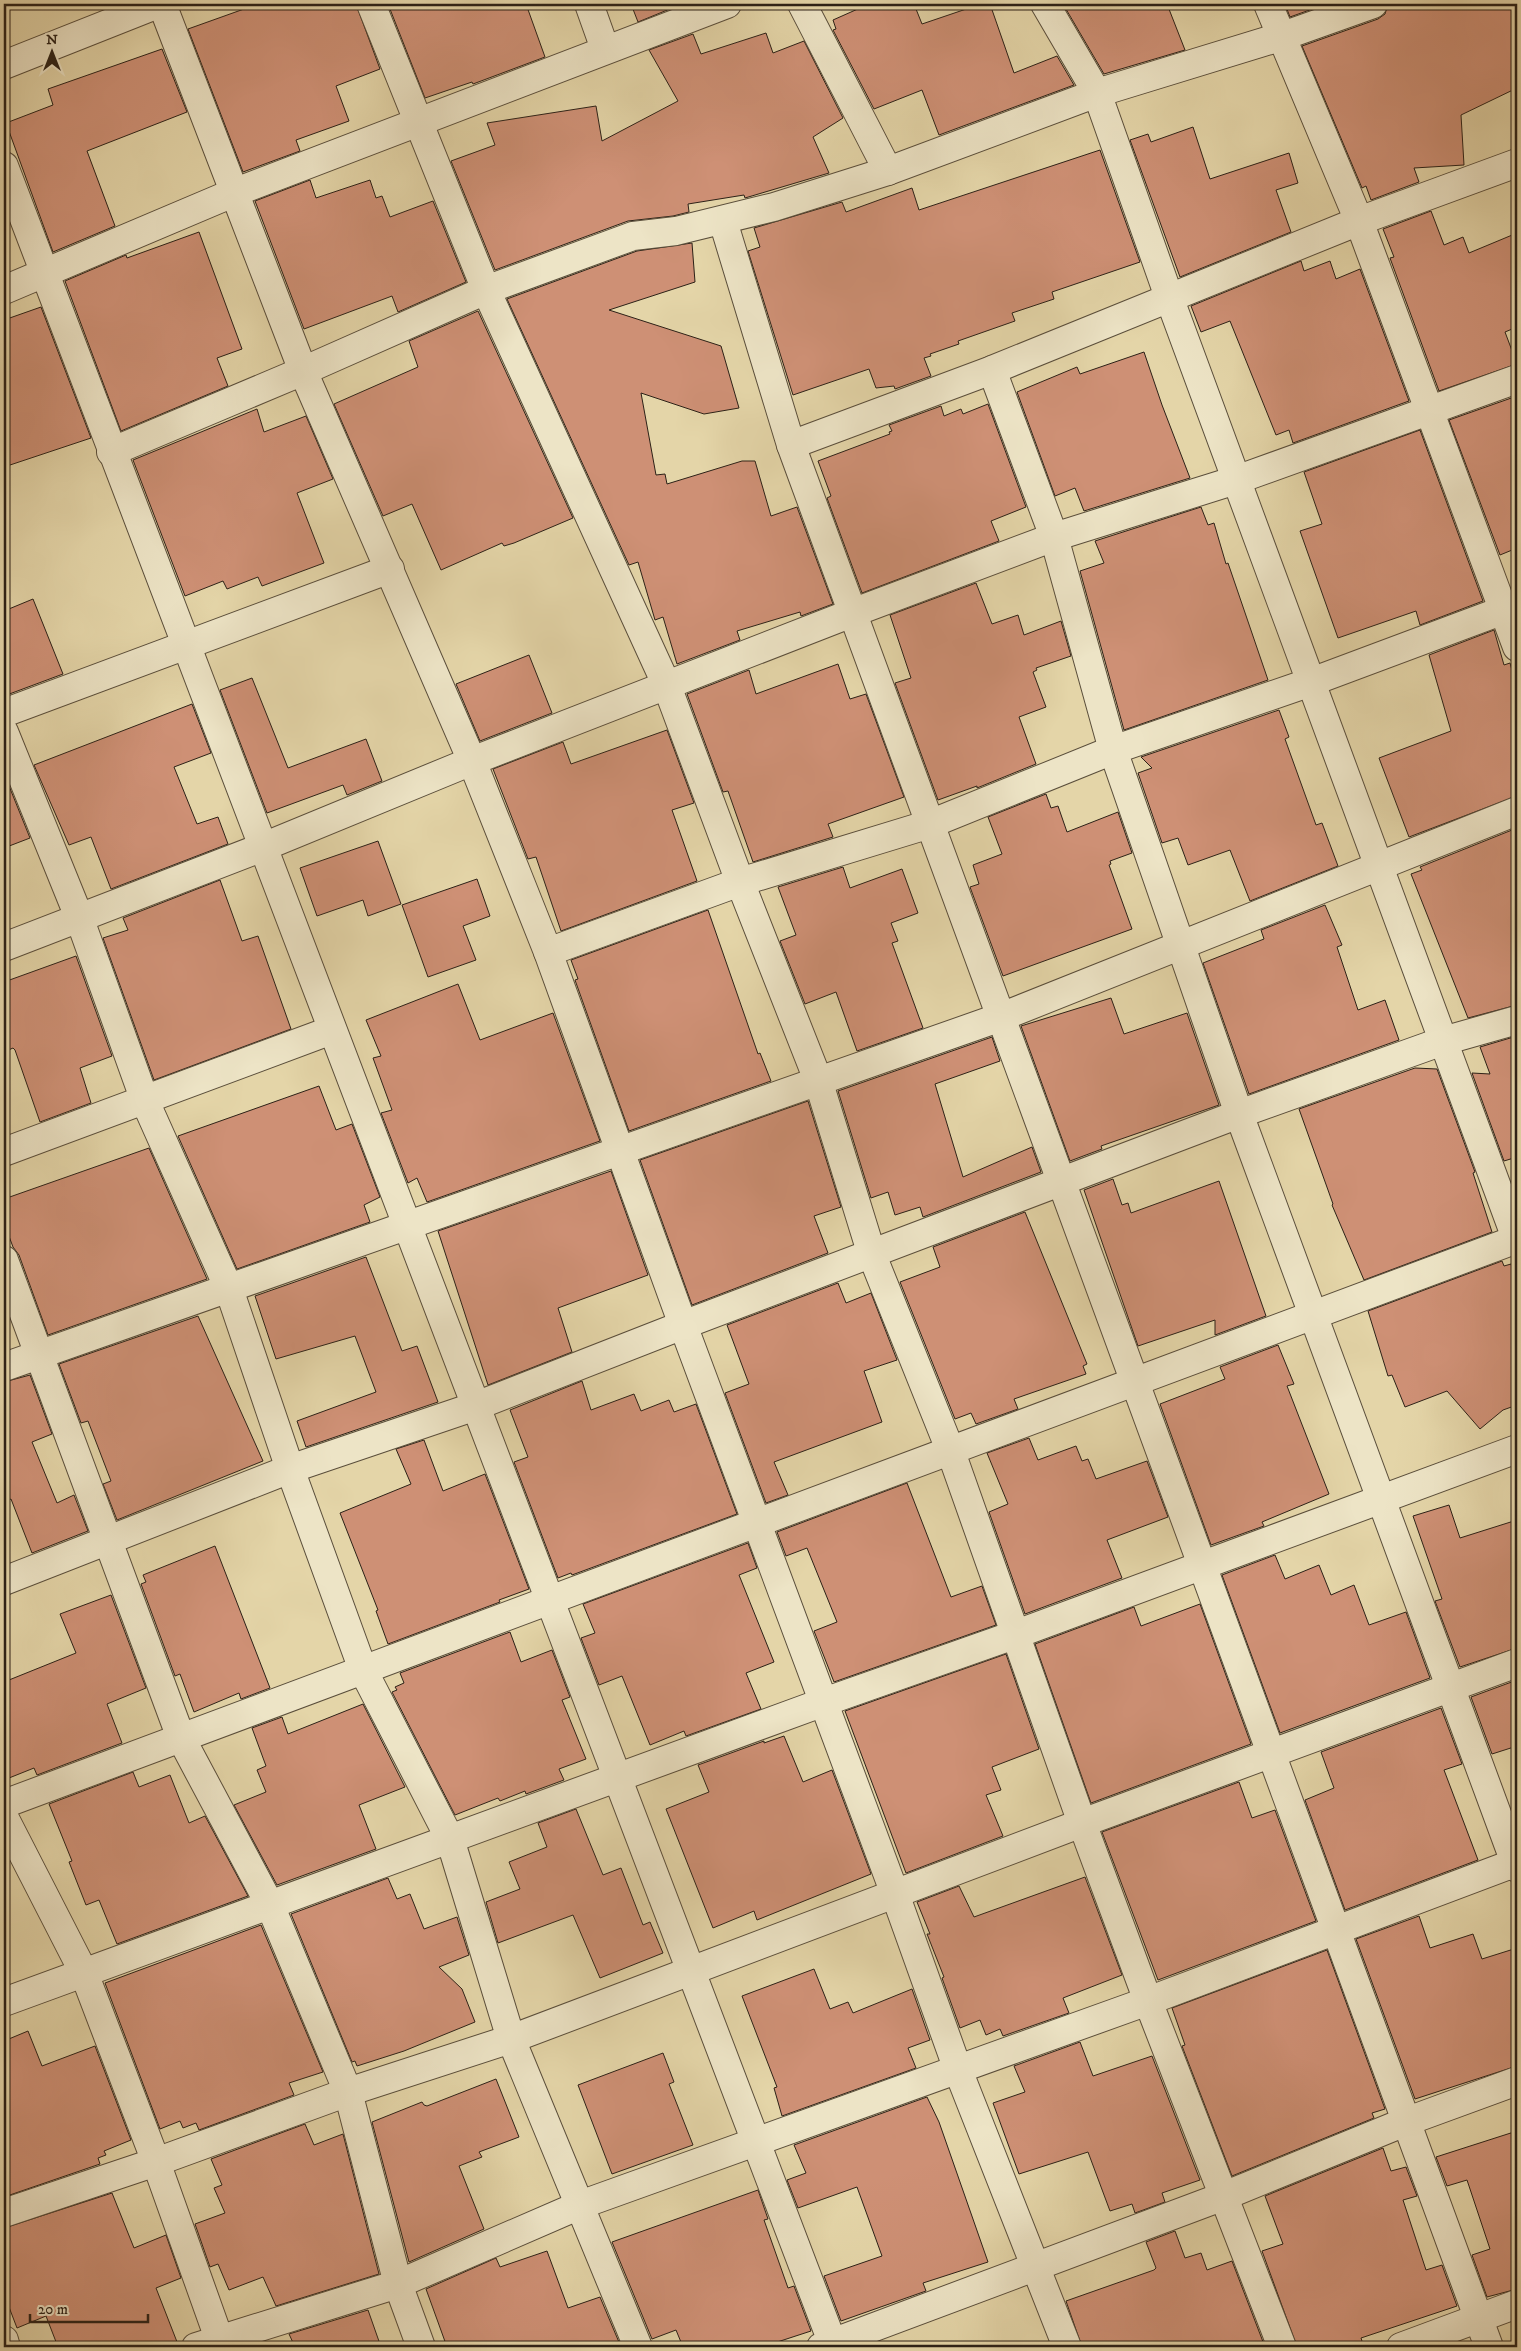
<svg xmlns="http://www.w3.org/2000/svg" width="1521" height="2351" font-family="'IM FELL DW Pica',serif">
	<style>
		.building { fill: #ce9075; stroke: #2c2117 }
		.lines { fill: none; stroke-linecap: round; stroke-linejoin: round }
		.street-casing { stroke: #5a4e3b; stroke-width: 30 }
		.street { stroke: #ede4c6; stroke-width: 28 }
	</style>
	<rect width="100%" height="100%" fill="#e4d5a8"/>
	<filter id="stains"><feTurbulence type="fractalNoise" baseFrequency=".004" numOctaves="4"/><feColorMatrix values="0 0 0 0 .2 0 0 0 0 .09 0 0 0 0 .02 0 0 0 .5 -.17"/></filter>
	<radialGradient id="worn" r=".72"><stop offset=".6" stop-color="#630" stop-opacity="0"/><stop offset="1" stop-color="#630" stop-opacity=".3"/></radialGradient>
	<g class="building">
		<path d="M 258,4 L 356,4 L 380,69 L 336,86 L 349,121 L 296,140 L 300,151 L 243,172 L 188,29 Z"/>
		<path d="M 388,4 L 526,4 L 545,57 L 473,84 L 472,82 L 425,98 Z"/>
		<path d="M 631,4 L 682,4 L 638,22 Z"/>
		<path d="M 869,4 L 914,4 L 922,24 L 981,4 L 990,4 L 1014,73 L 1057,56 L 1074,85 L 939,135 L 922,90 L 874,109 L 833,30 L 836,29 L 833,20 Z"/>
		<path d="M 1063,4 L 1167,4 L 1185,50 L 1104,74 Z"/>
		<path d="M 1285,4 L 1316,4 L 1318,7 L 1290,17 Z"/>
		<path d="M 1388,4 L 1517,4 L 1517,88 L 1461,115 L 1464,165 L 1414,168 L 1419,182 L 1371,200 L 1366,186 L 1362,188 L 1302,46 L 1378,19 L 1385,14 Z"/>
		<path d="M 766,33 L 773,53 L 804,41 L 843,118 L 813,137 L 829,173 L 745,198 L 744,195 L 688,204 L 689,212 L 673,216 L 628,221 L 495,270 L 451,161 L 495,145 L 487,123 L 596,106 L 602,141 L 678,101 L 649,50 L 693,34 L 701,54 Z"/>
		<path d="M 162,49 L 187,112 L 87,151 L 115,226 L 53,252 L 6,123 L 53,105 L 48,89 Z"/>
		<path d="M 1193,127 L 1210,179 L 1289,153 L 1298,183 L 1276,190 L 1291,232 L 1180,277 L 1130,140 L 1148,134 L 1151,142 Z"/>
		<path d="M 1100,150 L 1140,262 L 1052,292 L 1054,299 L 1012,313 L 1015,321 L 958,341 L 959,344 L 930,354 L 931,356 L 924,358 L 931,376 L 895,389 L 894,386 L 876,388 L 869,369 L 793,395 L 748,251 L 760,247 L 754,228 L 842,202 L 846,212 L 912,188 L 919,210 Z"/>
		<path d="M 310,180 L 316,198 L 370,180 L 376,198 L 382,196 L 390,217 L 433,201 L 466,282 L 398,312 L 392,296 L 304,329 L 255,201 Z"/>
		<path d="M 1431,211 L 1444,245 L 1463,237 L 1469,253 L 1517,233 L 1517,327 L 1505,332 L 1517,364 L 1439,391 L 1390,258 L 1394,257 L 1383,229 Z"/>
		<path d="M 199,232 L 242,349 L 217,358 L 228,386 L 121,431 L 65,281 L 126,255 L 127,258 Z"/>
		<path d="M 692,243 L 695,282 L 609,310 L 721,346 L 739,408 L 704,414 L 641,393 L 656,475 L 665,474 L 667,484 L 742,461 L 755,461 L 771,516 L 797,507 L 833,604 L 801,616 L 800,612 L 737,631 L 740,640 L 677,664 L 663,617 L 655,620 L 638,562 L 629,565 L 507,299 L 637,251 Z"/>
		<path d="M 1301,261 L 1304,271 L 1330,261 L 1336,279 L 1360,269 L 1409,401 L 1293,443 L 1289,430 L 1276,435 L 1230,321 L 1201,332 L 1191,306 Z"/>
		<path d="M 41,307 L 91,438 L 4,467 L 4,320 Z"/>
		<path d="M 478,311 L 573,518 L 514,543 L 504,546 L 502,543 L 441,570 L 412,504 L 383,516 L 334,404 L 418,367 L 409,341 Z"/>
		<path d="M 1144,352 L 1162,405 L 1190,478 L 1084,511 L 1075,488 L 1055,496 L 1017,392 L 1077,367 L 1080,374 Z"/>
		<path d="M 1517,396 L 1517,548 L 1500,555 L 1449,420 Z"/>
		<path d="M 988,404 L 1026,507 L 991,521 L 999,541 L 862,593 L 827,498 L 831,496 L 818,461 L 890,434 L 889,432 L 892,431 L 889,425 L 941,406 L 944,416 L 961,409 L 963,414 Z"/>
		<path d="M 257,409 L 264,432 L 306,416 L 333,479 L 297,493 L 324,563 L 262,586 L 258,577 L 227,589 L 223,581 L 185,596 L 133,460 Z"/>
		<path d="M 1420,430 L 1483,601 L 1420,625 L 1416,611 L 1338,638 L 1300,531 L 1322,524 L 1304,472 Z"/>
		<path d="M 1201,507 L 1208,525 L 1214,523 L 1226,564 L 1228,563 L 1268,680 L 1124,730 L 1080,571 L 1104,563 L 1095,541 Z"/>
		<path d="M 976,583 L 992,624 L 1018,615 L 1024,635 L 1061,621 L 1071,656 L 1036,668 L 1037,670 L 1033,672 L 1046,707 L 1019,717 L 1036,764 L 977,788 L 977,786 L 938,800 L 895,683 L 911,678 L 890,615 Z"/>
		<path d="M 33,599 L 63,674 L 4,696 L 4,611 Z"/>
		<path d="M 1494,630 L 1504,665 L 1510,663 L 1517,689 L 1517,796 L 1409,837 L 1379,758 L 1451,731 L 1429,655 Z"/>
		<path d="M 529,655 L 552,713 L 480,741 L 456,684 Z"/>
		<path d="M 838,664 L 850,699 L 866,694 L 904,797 L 828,824 L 833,837 L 753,862 L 728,791 L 723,792 L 687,694 L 749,670 L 756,694 Z"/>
		<path d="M 252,678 L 288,768 L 366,739 L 382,781 L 347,795 L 343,785 L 267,813 L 220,690 Z"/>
		<path d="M 192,704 L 211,753 L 174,767 L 197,824 L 218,817 L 228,844 L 111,889 L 91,837 L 69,845 L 34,765 Z"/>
		<path d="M 1279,710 L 1289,737 L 1285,739 L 1316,825 L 1322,823 L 1338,866 L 1250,901 L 1230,850 L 1188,865 L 1178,838 L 1162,843 L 1138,773 L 1152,768 L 1141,757 Z"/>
		<path d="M 667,730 L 694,803 L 672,810 L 697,881 L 561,931 L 536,857 L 528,859 L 493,769 L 563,742 L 571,764 Z"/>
		<path d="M 5,776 L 30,838 L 4,848 L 4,777 Z"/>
		<path d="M 1046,794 L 1051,808 L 1058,806 L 1067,832 L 1118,812 L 1132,853 L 1110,861 L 1111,864 L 1109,865 L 1132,929 L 1003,976 L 970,887 L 979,884 L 973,865 L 1002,854 L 988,817 Z"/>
		<path d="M 1517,828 L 1517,1005 L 1468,1018 L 1411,874 L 1422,870 L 1420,867 Z"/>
		<path d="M 378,841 L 401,904 L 368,916 L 363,900 L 317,916 L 300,868 Z"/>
		<path d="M 843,867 L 850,888 L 902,869 L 918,913 L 891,923 L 898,941 L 892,943 L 923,1028 L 857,1051 L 836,992 L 805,1004 L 780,941 L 796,935 L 778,887 Z"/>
		<path d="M 477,879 L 490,916 L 463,926 L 476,960 L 428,977 L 402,905 Z"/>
		<path d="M 220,880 L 242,941 L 258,936 L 291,1029 L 154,1080 L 103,938 L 128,930 L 123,918 Z"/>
		<path d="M 1325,905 L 1342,945 L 1337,947 L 1358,1010 L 1385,1000 L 1399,1040 L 1249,1094 L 1203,963 L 1264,939 L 1261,930 Z"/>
		<path d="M 708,910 L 758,1054 L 760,1053 L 771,1081 L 629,1131 L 575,980 L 578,979 L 571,960 Z"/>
		<path d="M 76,956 L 112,1056 L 80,1068 L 91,1103 L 40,1122 L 15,1050 L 13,1048 L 4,1052 L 4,982 Z"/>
		<path d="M 458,984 L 480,1040 L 553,1013 L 600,1141 L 427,1202 L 417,1178 L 408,1183 L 381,1113 L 392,1110 L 373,1058 L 381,1056 L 366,1020 Z"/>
		<path d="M 1111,998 L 1124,1034 L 1187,1013 L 1219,1105 L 1101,1146 L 1102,1149 L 1070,1161 L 1021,1026 Z"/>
		<path d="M 1517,1036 L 1517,1157 L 1504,1161 L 1472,1073 L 1490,1074 L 1480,1047 Z"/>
		<path d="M 992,1037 L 1000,1061 L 935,1084 L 963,1177 L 1032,1147 L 1041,1172 L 923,1217 L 920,1207 L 895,1215 L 888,1192 L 871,1198 L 838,1091 Z"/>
		<path d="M 1415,1068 L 1437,1069 L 1475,1172 L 1473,1173 L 1492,1232 L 1364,1280 L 1332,1205 L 1333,1204 L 1299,1109 Z"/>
		<path d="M 319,1086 L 336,1130 L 352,1124 L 380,1197 L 364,1205 L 370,1222 L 237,1269 L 178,1136 Z"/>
		<path d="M 808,1101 L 841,1207 L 814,1216 L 828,1253 L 692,1305 L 640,1160 Z"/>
		<path d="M 149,1148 L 207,1279 L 48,1335 L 19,1255 L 13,1247 L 4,1223 L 4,1199 Z"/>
		<path d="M 611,1171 L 648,1275 L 558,1308 L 572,1352 L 488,1385 L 438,1231 Z"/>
		<path d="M 1113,1179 L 1122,1205 L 1128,1203 L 1131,1213 L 1219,1181 L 1266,1316 L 1215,1335 L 1215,1320 L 1138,1346 L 1084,1190 Z"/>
		<path d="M 1025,1212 L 1087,1364 L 1083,1366 L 1086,1374 L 1014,1399 L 1018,1409 L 976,1424 L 971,1413 L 955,1419 L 900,1282 L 940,1267 L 933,1247 Z"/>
		<path d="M 366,1257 L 402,1351 L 417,1346 L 438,1402 L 306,1447 L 297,1421 L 376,1392 L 355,1336 L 276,1359 L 255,1296 Z"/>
		<path d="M 1502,1261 L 1504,1266 L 1511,1264 L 1517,1285 L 1517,1405 L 1503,1410 L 1480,1429 L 1447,1391 L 1405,1407 L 1392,1375 L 1388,1376 L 1368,1311 Z"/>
		<path d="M 838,1283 L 846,1303 L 871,1293 L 897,1360 L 864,1371 L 882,1422 L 774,1462 L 788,1495 L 766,1503 L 725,1393 L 749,1384 L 727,1325 Z"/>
		<path d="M 198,1316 L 263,1461 L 117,1520 L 103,1484 L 111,1481 L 88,1421 L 81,1423 L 59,1364 Z"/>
		<path d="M 1278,1345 L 1294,1384 L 1287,1386 L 1329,1494 L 1262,1522 L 1264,1526 L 1211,1545 L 1160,1404 L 1225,1379 L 1220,1367 Z"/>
		<path d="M 30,1375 L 52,1434 L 32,1442 L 57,1503 L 74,1495 L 88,1531 L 32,1553 L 11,1499 L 4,1502 L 4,1382 Z"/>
		<path d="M 582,1381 L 591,1410 L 634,1394 L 641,1411 L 669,1400 L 674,1412 L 696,1404 L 737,1514 L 572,1575 L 571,1573 L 558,1578 L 514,1462 L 528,1457 L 510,1410 Z"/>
		<path d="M 1029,1438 L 1038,1460 L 1076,1446 L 1082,1461 L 1088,1459 L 1096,1479 L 1147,1461 L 1168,1517 L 1107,1540 L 1122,1578 L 1025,1614 L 989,1512 L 1008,1504 L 987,1453 Z"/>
		<path d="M 424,1440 L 443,1491 L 485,1474 L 529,1589 L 499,1600 L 500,1602 L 388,1644 L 376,1611 L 378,1610 L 340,1513 L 411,1484 L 396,1449 Z"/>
		<path d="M 907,1483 L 951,1597 L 982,1586 L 996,1625 L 834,1682 L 814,1631 L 837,1622 L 807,1548 L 786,1556 L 777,1532 Z"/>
		<path d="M 1449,1505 L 1460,1538 L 1517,1520 L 1517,1648 L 1460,1667 L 1435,1601 L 1442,1599 L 1413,1516 Z"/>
		<path d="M 748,1543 L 757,1568 L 739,1575 L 774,1662 L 746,1673 L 761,1709 L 686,1736 L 684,1731 L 650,1745 L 622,1676 L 599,1685 L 581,1638 L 595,1633 L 583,1604 Z"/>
		<path d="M 215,1546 L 270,1688 L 241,1699 L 239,1693 L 194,1712 L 180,1674 L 175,1676 L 141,1584 L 146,1582 L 143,1575 Z"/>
		<path d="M 1275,1555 L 1285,1579 L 1319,1565 L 1331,1595 L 1354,1585 L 1369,1625 L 1406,1612 L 1430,1678 L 1280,1733 L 1222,1575 Z"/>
		<path d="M 111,1595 L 146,1688 L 107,1704 L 122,1743 L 37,1775 L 34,1768 L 4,1780 L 4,1682 L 76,1653 L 60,1614 Z"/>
		<path d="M 1200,1604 L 1251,1744 L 1091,1803 L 1035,1644 L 1134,1607 L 1141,1626 Z"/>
		<path d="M 510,1632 L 521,1662 L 552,1650 L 570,1697 L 562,1700 L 586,1759 L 559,1769 L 564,1780 L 526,1794 L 525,1791 L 500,1801 L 498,1798 L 455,1815 L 392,1692 L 397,1690 L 395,1687 L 404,1683 L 400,1673 Z"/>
		<path d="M 1006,1654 L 1039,1749 L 992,1767 L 1001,1790 L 986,1795 L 1003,1836 L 906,1873 L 845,1711 Z"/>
		<path d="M 1517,1680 L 1517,1746 L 1492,1754 L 1471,1697 Z"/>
		<path d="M 363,1704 L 405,1787 L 359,1805 L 376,1849 L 277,1885 L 234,1805 L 266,1792 L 257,1770 L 266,1766 L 252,1728 L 282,1717 L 288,1734 Z"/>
		<path d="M 1441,1708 L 1462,1764 L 1444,1770 L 1478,1860 L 1345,1910 L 1305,1800 L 1334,1788 L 1321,1752 Z"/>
		<path d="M 784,1736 L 803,1782 L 832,1770 L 871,1874 L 757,1920 L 754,1911 L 713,1928 L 666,1809 L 709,1792 L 698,1765 L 764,1741 L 764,1743 Z"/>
		<path d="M 133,1772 L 139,1787 L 170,1775 L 189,1823 L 205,1816 L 248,1896 L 117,1944 L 99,1900 L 86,1905 L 69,1862 L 72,1861 L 49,1804 Z"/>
		<path d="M 1239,1782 L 1252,1818 L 1275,1810 L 1316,1921 L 1158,1980 L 1102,1832 Z"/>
		<path d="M 576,1809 L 603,1875 L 621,1868 L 643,1925 L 650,1922 L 663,1953 L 600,1978 L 573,1915 L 498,1943 L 486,1902 L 520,1889 L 509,1862 L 547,1847 L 538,1823 Z"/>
		<path d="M 1085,1877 L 1122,1975 L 1063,1998 L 1069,2013 L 1003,2036 L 1000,2029 L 986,2035 L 980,2020 L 960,2028 L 942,1978 L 944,1977 L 927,1934 L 930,1934 L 917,1902 L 959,1886 L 974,1917 Z"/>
		<path d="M 388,1878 L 397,1899 L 410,1894 L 424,1929 L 457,1917 L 469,1955 L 439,1967 L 462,1989 L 475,2022 L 404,2051 L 357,2066 L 355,2061 L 352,2062 L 291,1914 Z"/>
		<path d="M 1419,1916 L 1430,1948 L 1473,1934 L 1482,1959 L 1517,1948 L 1517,2066 L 1415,2099 L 1356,1939 Z"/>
		<path d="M 261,1925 L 323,2072 L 289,2083 L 294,2095 L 199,2130 L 196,2123 L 183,2128 L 180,2121 L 160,2129 L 105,1983 Z"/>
		<path d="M 1327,1950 L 1385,2109 L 1372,2113 L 1374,2118 L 1232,2176 L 1182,2046 L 1185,2045 L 1172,2008 Z"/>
		<path d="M 814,1969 L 830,2009 L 848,2002 L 853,2013 L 912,1989 L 930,2040 L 908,2048 L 916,2068 L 782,2116 L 774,2088 L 777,2087 L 742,1996 Z"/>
		<path d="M 28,2031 L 42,2066 L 95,2046 L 131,2140 L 104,2151 L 106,2155 L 98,2158 L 100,2164 L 4,2197 L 4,2041 Z"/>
		<path d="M 1080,2042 L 1093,2076 L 1152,2056 L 1200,2180 L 1162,2193 L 1165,2202 L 1135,2213 L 1132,2204 L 1110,2211 L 1088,2152 L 1019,2174 L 993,2103 L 1025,2092 L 1014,2066 Z"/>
		<path d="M 663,2053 L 674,2082 L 669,2084 L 693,2145 L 612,2174 L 578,2085 Z"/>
		<path d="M 496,2079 L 519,2137 L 479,2152 L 482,2157 L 459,2166 L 484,2229 L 409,2262 L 372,2122 L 422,2102 L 424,2105 L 427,2106 Z"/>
		<path d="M 927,2097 L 939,2122 L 988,2262 L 923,2283 L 926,2291 L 841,2321 L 824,2276 L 882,2256 L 857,2187 L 798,2208 L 787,2180 L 806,2173 L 794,2145 Z"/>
		<path d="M 305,2124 L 314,2145 L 343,2134 L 379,2274 L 276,2306 L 263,2277 L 229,2290 L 218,2264 L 210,2267 L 195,2224 L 225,2213 L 214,2188 L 222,2185 L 211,2159 Z"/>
		<path d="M 1517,2131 L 1517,2289 L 1487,2297 L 1472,2255 L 1490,2249 L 1467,2180 L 1447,2186 L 1436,2157 Z"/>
		<path d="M 1383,2148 L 1391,2171 L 1406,2167 L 1417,2196 L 1403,2200 L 1426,2270 L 1442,2265 L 1457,2306 L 1361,2338 L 1364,2347 L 1297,2347 L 1262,2251 L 1283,2244 L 1265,2196 Z"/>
		<path d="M 758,2190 L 768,2219 L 764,2220 L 788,2288 L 794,2286 L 811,2331 L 762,2347 L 683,2347 L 676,2330 L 652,2339 L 612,2242 Z"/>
		<path d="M 112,2193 L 134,2248 L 166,2235 L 181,2278 L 156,2288 L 179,2347 L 58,2347 L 46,2316 L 17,2328 L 4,2294 L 4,2228 Z"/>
		<path d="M 1175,2231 L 1185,2258 L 1201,2253 L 1207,2270 L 1232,2261 L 1265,2347 L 1082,2347 L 1066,2301 L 1154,2270 L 1156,2268 L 1146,2242 Z"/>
		<path d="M 547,2251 L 568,2308 L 600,2297 L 621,2347 L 447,2347 L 426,2289 L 496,2258 L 500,2267 Z"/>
		<path d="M 368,2310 L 381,2347 L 295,2347 L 289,2334 Z"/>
	</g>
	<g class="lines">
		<g class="street-casing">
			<g id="street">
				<path d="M 162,4 L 303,371 L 472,761 L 548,952 L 683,1325 L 895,1894 L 958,2070 L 1067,2347"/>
				<path d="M 371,4 L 486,290 L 667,686 L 740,882 L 818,1080 L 872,1255 L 951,1452 L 1082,1823 L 1148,2001 L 1282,2347"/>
				<path d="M 589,4 L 605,49"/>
				<path d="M 802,4 L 888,171"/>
				<path d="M 1045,4 L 1097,93 L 1169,297 L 1517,1241"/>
				<path d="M 1268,4 L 1359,221 L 1517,647"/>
				<path d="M 4,65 L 158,4"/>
				<path d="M 4,166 L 834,2347"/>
				<path d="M 723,221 L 791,445 L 1489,2347"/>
				<path d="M 4,290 L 233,193 L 727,4"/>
				<path d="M 992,370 L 1054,537 L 1113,750 L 1239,1114 L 1517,1868"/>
				<path d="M 791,445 L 992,370 L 1359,221 L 1517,163"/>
				<path d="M 111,452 L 303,371 L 486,290 L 633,236 L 676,231 L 774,207 L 888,171 L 1097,93 L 1283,36 L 1373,4"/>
				<path d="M 4,713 L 390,569"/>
				<path d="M 4,732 L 79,917 L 145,1101 L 229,1289 L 290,1469 L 363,1670 L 450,1839 L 511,2039 L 638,2347"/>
				<path d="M 4,947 L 263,847 L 472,761 L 852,613 L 1054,537 L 1236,480 L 1517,379"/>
				<path d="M 548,952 L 740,882 L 930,824 L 1113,750 L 1311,682 L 1517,605"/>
				<path d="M 4,1152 L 332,1030"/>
				<path d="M 4,1260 L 181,1738 L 270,1905 L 348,2092 L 398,2284 L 421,2347"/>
				<path d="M 4,1367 L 1001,1017 L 1517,811"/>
				<path d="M 4,1581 L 290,1469 L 476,1406 L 683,1325 L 1239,1114 L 1443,1041 L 1517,1020"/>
				<path d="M 4,1804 L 1517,1239"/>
				<path d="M 4,1817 L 84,1973 L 156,2162 L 222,2347"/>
				<path d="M 4,2002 L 824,1702 L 1014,1635 L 1517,1449"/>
				<path d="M 4,2213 L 156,2162 L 348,2092 L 511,2039 L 1082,1823 L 1517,1663"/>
				<path d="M 4,2340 L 6,2347"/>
				<path d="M 196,2347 L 398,2284 L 580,2205 L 1148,2001 L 1517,1862"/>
				<path d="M 821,2347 L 1224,2196 L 1405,2122 L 1517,2081"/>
				<path d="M 1401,2347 L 1517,2304"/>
			</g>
		</g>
		<use href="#street" class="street"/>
	</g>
	<rect width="1521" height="2351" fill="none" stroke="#e4d5a8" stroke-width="20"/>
	<rect x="5" y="5" width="1511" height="2341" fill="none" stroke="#2c2117" stroke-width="2.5"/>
	<rect x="10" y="10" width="1501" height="2331" fill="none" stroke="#2c2117"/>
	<g transform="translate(52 52)" stroke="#ede4c6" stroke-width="4" paint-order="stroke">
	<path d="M0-4L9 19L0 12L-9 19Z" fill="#2c2117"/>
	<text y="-8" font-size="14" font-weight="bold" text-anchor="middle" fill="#2c2117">N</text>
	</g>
	<path d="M30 2314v8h118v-8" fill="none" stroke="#2c2117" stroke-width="2.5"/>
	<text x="38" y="2314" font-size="15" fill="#2c2117" stroke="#ede4c6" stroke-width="4" paint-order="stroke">20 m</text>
	<rect width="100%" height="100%" filter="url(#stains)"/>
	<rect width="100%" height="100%" fill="url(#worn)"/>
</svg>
